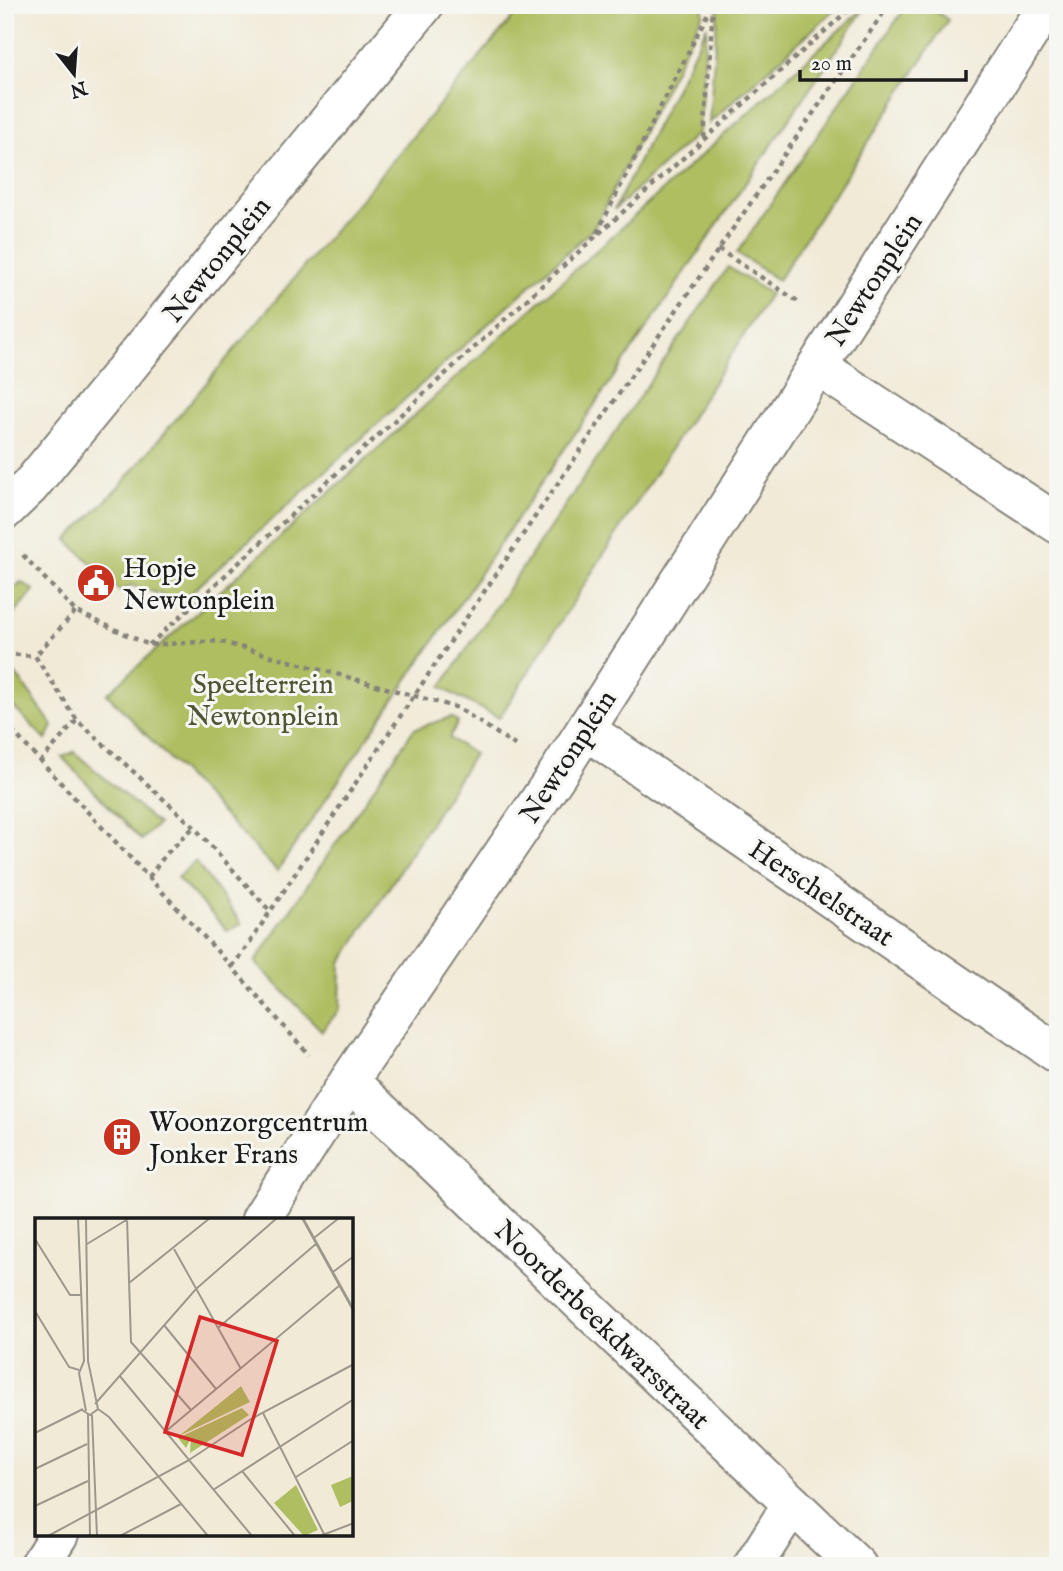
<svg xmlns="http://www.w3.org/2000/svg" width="1063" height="1571" font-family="'IM FELL English',serif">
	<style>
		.green { fill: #aebe61; stroke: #656d3e; stroke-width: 2 }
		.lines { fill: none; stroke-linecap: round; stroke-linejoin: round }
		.street-casing { stroke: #86837a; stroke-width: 42 }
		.path { stroke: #86837a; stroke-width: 4.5; stroke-dasharray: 5 5; stroke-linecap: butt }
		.street { stroke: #fff; stroke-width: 38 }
		.labels { text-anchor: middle; stroke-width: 6; stroke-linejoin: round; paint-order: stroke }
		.street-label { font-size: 28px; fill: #1c1c1c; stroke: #f6f6f2 }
		.poi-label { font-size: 28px; fill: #1c1c1c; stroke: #f6f6f2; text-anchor: start }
		.park-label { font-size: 28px; fill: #4f5534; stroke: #f6f6f2 }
		.inset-road { fill: none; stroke: #9c988c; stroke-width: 2 }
		.view { fill: #d62828; fill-opacity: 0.15; stroke: #d62828; stroke-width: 3.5 }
		.inset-edge { fill: none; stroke: #1c1c1c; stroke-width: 3.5 }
	</style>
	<rect width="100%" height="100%" fill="#f6f6f2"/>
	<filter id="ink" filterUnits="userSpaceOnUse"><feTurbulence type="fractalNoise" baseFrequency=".0143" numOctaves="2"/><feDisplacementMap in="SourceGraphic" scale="14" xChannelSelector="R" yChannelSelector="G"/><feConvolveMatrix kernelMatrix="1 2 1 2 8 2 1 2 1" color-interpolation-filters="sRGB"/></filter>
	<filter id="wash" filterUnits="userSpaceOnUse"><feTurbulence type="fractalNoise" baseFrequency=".00686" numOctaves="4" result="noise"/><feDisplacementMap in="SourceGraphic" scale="28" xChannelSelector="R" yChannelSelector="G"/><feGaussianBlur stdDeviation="1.57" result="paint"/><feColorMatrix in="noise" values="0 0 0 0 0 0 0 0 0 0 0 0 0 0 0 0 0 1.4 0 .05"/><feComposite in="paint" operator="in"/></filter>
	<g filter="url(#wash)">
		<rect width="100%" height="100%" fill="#f1ead7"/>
		<g class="green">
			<path d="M 523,5 L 703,5 L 703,14 L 594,228 L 182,601 L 131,585 L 121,592 L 67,540 L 120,486 Z"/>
			<path d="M 718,5 L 840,5 L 709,123 Z"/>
			<path d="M 867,5 L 277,871 L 107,694 Z"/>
			<path d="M 907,5 L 927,5 L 948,20 L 778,280 L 737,253 Z"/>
			<path d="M 707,26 L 699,132 L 614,210 Z"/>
			<path d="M 728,267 L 770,294 L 499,718 C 480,707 459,699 441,687 Z"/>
			<path d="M 21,582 L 34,590 L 5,626 L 5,597 Z"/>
			<path d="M 13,670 L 53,726 L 46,740 L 5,698 L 5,675 Z"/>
			<path d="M 451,717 L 458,722 L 449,738 L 474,754 L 341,963 L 340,1009 L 322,1031 L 255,962 L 414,729 Z"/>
			<path d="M 74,752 L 158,824 L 141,840 L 62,757 Z"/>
			<path d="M 195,861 L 242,924 L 228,931 L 177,878 Z"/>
		</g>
	</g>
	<g filter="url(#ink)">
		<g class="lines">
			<g class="street-casing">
				<g id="street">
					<path d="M 817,366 L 1058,524"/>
					<path d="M 5,510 L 30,486 L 424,5"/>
					<path d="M 586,730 L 1058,1054"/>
					<path d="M 349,1081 L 857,1566"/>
					<path d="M 261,1219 L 349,1081 L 558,773 L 1047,5"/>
					<path d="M 39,1566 L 59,1534"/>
					<path d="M 753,1566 L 792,1504"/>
				</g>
			</g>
			<g class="path">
				<path d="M 704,138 L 713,7"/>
				<path d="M 597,233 L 712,5"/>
				<path d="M 718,249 L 799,302"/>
				<path d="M 23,555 L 75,611 L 149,645 L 218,641 L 458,708 L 518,747"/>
				<path d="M 75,612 L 35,656 L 77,720 L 194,827 L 270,911"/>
				<path d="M 149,645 L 595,237 L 854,5"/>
				<path d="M 5,654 L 35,656"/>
				<path d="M 5,723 L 232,967 L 309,1055"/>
				<path d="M 40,762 L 77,720"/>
				<path d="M 149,877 L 166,854 L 194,827"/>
				<path d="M 232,967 L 250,942 C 456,630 667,321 882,15 L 883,5"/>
			</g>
			<use href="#street" class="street"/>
		</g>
	</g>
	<defs>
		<g id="civic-disc" transform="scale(2.0125)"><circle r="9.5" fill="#c8321e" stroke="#f6f6f2"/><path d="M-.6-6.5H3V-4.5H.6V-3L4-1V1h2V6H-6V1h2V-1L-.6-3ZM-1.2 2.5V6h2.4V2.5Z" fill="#fff"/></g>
		<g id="building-disc" transform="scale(2.0125)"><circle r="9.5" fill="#c8321e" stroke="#f6f6f2"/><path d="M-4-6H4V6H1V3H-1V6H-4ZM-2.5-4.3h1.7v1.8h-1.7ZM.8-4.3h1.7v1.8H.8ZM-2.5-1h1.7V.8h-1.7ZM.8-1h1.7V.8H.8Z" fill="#fff"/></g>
	</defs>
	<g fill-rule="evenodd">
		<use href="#civic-disc" x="96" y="583"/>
		<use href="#building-disc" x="122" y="1137"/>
	</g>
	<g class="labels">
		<g class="street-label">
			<text transform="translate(216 259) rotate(-51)" y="10">Newtonplein</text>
			<text transform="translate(873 279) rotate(-57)" y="10">Newtonplein</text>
			<text transform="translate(567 756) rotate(-57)" y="10">Newtonplein</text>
			<text transform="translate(822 892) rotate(34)" y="10">Herschelstraat</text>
			<text transform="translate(603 1324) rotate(44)" y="10">Noorderbeekdwarsstraat</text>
		</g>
		<g class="poi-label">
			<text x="123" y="577">Hopje<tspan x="123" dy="32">Newtonplein</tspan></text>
			<text x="149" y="1131">Woonzorgcentrum<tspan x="149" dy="32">Jonker Frans</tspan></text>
		</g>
		<g class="park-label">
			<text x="263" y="693">Speelterrein<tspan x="263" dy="32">Newtonplein</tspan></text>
		</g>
	</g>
	<g transform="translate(35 1218)">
		<rect width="318" height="318" fill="#f1ead7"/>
		<path d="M 206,168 L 215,184 L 144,218 L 190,181 ZM 207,190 L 214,197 L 155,235 L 156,220 L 151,230 L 143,220 ZM 318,258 L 318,283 L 305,289 L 296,267 ZM 261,267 L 283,312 L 269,318 L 239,285 Z" fill="#aebe61"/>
		<path class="inset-road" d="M 43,0 L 49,143 L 44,155 L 51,193M 92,0 L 96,124 L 156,192M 267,0 L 319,94M 268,0 L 319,92M 279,20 L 304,0M 0,21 L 35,77 L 47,77M 52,26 L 93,1M 139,31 L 206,151M 298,54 L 319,38M 94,65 L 175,0M 0,93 L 34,149 L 44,152M 129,107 L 181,171M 183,110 L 282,25M 84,157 L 154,242 L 216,201 L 319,146M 60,186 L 161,71 L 242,0M 63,191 L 74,199 L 173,318M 47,192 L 55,197 L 63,191 L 53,143 L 51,0M 228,195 L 290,318M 53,196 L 55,318M 57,197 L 62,318M 130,214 L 305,67M 0,215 L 48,191M 0,251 L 52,226M 207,253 L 260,318M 261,259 L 319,222M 178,272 L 319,181M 0,288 L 53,263M 13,318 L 154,242 L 217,318M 85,318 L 146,286M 285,318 L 319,305"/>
		<path class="view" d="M 165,99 L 242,123 L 207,237 L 130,214 Z"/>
		<rect width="318" height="318" class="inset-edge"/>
	</g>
	<rect width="1063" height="1571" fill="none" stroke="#f6f6f2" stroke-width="28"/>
	<g transform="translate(74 74) rotate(163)" stroke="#f6f6f2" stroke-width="5" paint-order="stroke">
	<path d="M0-5L12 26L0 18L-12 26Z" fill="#1c1c1c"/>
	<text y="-10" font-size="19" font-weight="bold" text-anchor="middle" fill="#1c1c1c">N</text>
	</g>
	<path d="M800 70v10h166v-10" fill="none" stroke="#1c1c1c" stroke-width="3.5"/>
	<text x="811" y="70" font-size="21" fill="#1c1c1c" stroke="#f6f6f2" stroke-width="5" paint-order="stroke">20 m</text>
</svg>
